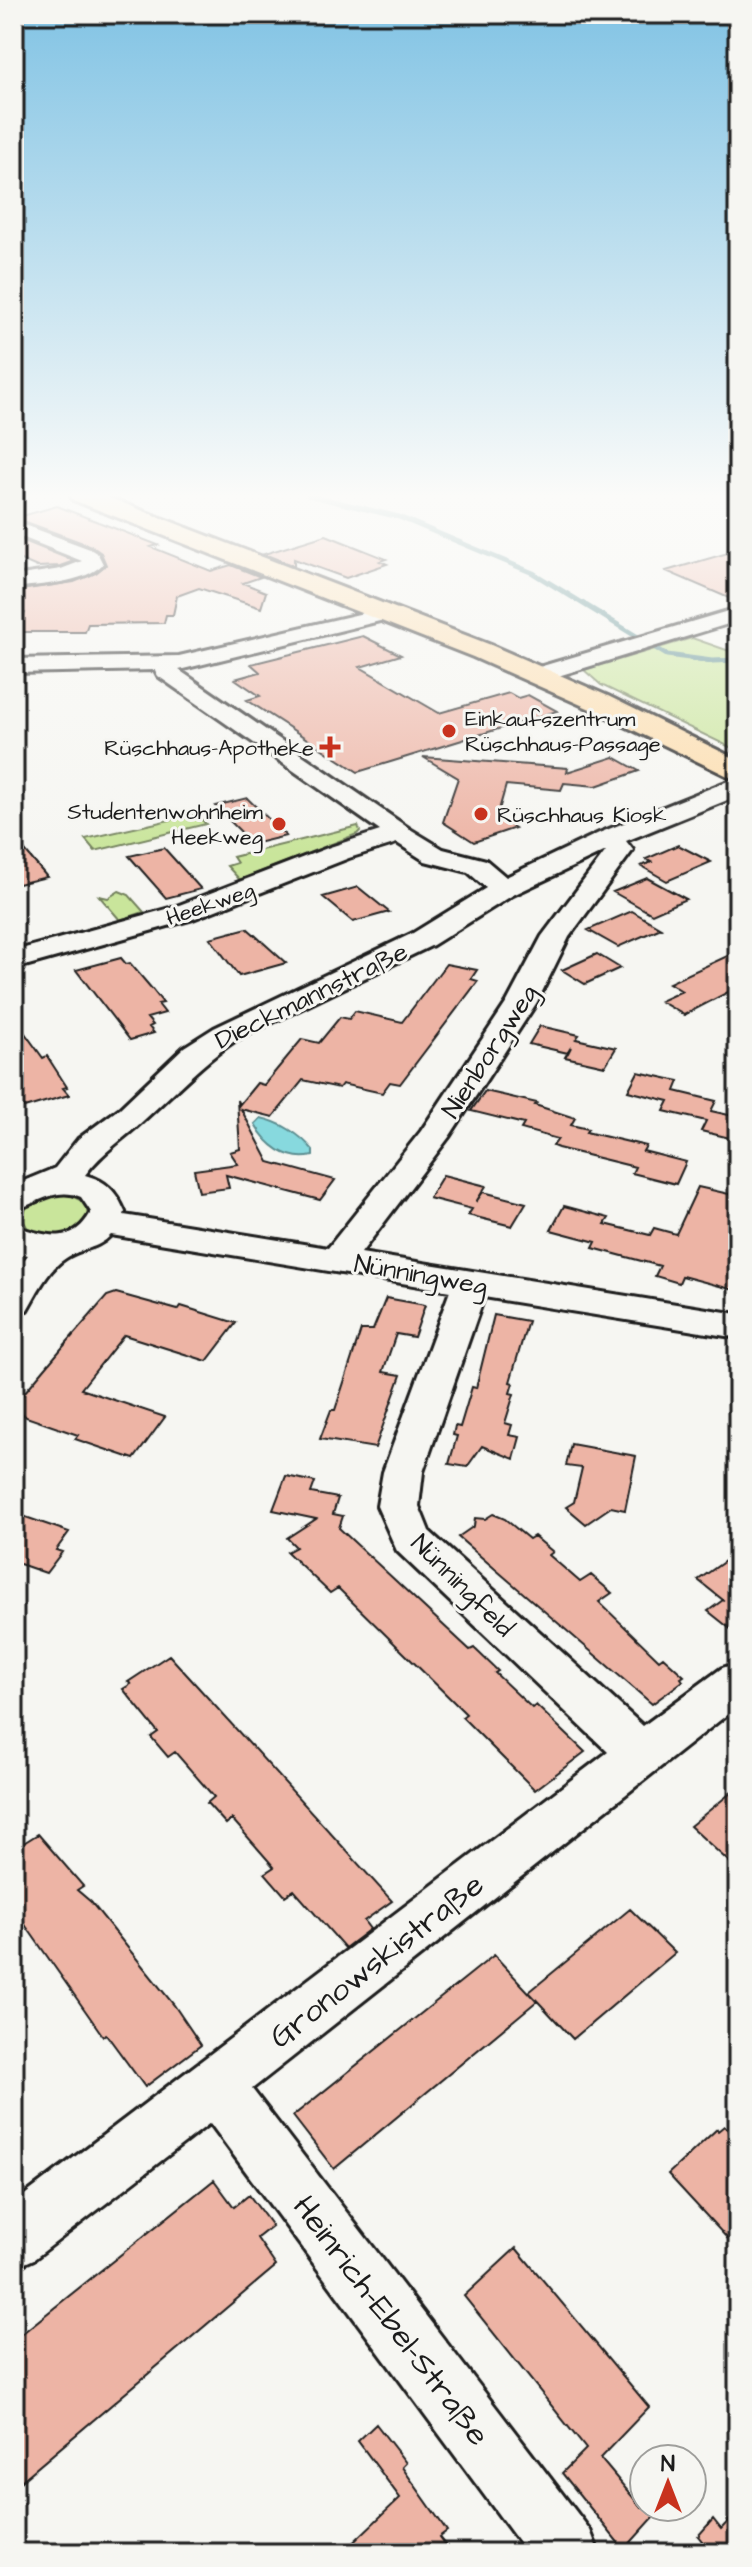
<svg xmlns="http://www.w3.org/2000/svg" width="752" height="2567" font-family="'Architects Daughter',sans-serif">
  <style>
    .green { fill: #c9e59b; stroke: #72805c; stroke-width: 2 }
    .water { fill: #87d9de; stroke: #5c8d90; stroke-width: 2 }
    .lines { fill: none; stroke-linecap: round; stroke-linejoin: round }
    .stream { stroke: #5c8d90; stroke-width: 5 }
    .building { fill: #edb4a5; stroke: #1c1c1c; stroke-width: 2 }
    .minor-casing { stroke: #1c1c1c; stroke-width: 6 }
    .major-casing { stroke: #1c1c1c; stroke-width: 6 }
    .minor { fill: #f6f6f2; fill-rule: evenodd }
    .major { fill: #fcdcac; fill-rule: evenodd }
    .poi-dot { fill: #c8321e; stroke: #f6f6f2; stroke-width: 3 }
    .labels { text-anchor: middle; stroke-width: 6; stroke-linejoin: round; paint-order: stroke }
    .far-poi-label { font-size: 22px; fill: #1c1c1c; stroke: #f6f6f2; text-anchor: start }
    .far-street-label { font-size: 22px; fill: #1c1c1c; stroke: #f6f6f2 }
    .street-label { font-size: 26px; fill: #1c1c1c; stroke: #f6f6f2 }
    .near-street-label { font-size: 32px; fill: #1c1c1c; stroke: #f6f6f2 }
  </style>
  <rect width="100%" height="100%" fill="#f6f6f2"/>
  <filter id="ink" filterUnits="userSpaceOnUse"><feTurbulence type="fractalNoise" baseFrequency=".0125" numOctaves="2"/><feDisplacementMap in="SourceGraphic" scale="16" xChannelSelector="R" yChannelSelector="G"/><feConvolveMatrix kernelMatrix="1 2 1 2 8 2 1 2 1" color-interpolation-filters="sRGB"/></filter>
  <g filter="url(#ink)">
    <path class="green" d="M692,638l46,16v97l-137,-66 -17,-15z
      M196,814l10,10 -111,27 -10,-12z
      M358,826l2,5 -3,3 -117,46 -13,-14 10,-3 -4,-6z
      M119,891l10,4 15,17 -24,8 -21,-24 9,2z
      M58,1194l12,1 16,8 2,14c-13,19 -39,23 -60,12l-6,-11c4,-18 21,-20 36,-24z"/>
    <path class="water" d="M261,1118c19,4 39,16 52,32v6c-26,6 -46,-11 -58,-32z"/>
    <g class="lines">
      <path class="stream" d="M308,495l91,22 134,56 134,82 45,6 26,-1"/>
    </g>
    <path class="building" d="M57,506l101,39 -7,2 60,24 20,-6 30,12 -18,6 23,9 -5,16 -62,-20 -22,8 -4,19h-7l-2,8 -76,1 -3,8h-68l8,-19 -11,-5v-17l60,-9 22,-9 10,-8 -5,-12 -10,-7 -76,-28z
      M326,535l60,24 -6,2 7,3 -41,14 -52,-19v7l-30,-12z
      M14,537l60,24 -14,5 -23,1 -23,-10z
      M738,550v52l-72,-31z
      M363,636l38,19 -41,12 79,46 70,-20 9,5 10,-3 29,16 -199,61 -111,-72 13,-4 -25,-17 25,-7 -9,-8z
      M423,757l145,11 -1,4 47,-15 25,14 -43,15 -32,-3 -3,7 -55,-5 -9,32 18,11 -41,14 -31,-20 15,-44z
      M247,798l39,38 -33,8 -38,-38z
      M14,838l33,39 -33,8z
      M678,845l33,17 -44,19 -26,-15 11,-4 -6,-3z
      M164,848l37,41 -35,9 -37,-42z
      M647,878l39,21 -34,15 -39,-22z
      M358,887l31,25 -36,10 -30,-25z
      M632,911l29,17 -43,19 -30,-17z
      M247,928l39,35 -47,13 -29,-38z
      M738,951v36l-54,28 -24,-14 22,-10 -13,-8z
      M597,954l23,14 -35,16 -23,-14z
      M121,958l5,6 4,-1 22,26 11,14 -5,1 7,9 -18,5 6,7 -4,2 5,6 -24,7 -54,-70z
      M446,964l31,6 -6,9 7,2 -78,103 -10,-2 -8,11 -40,-9 -3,4 -36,-8 -30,37 -32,-8 28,53 66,18 -15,20 -94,-25 3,13 -30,4 -5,-22 44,-6 -8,-12 10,-3 -3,-49 2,5 18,-22 7,2 38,-46 17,4 21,-26 9,2 6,-8 47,11z
      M14,1018l29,40 4,-2 20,31 -4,1 6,7 -45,13 -10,-14z
      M540,1026l39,9 -3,4 40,9 -11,18 -40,-9 6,-10 -3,6 -39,-9z
      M638,1072l41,9 -4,10 41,10 -5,10 27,6v23l-37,-9 5,-10 -42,-10 5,-10 -41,-10z
      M485,1091l52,12 -2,2 40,13 -4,7 17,4 -2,3 60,14 -3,5 43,11 -10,22 -44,-11 3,-6 -77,-19 -5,-2 5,-7 -37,-10 3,-5 -53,-13z
      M443,1175l43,11 -10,16 7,-10 43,11 -14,23 -44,-11 4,-6 -43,-11z
      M698,1187l40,9v95l-56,-15 -3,7 -24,-7 5,-10 -67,-18 3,-6 -45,-12 13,-24 45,12 -4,6 45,11 4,-7 22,6z
      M116,1293l62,17 3,-4 55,17 -29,38 -83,-26 -43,54 84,28 -31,42 -59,-20 3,-4 -52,-18 -8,-8 1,-10 43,-51 45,-52z
      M386,1298l39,7 -11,32 -18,-3 -13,38 18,3 -26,73 -55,-9 11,-29h4l26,-80h12z
      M494,1315l34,6 -18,61 3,1 -3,10 4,1 -9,29 7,2 -3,10 11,2 -6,22 -32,-13 -15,21 -18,-3 8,-28 -4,-1 2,-9 5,1 12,-40 4,1z
      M571,1444l65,12 -11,54 -14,-3 -25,17 -20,-17 8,-5 8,-34 -16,-2z
      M286,1476l29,6 -4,11 27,5 -5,16 10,2 -4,12 131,122 4,-2 24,23 -3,2 37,35 4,-3 49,47 -50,38 -73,-73 4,-3 -128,-126 -8,5 -43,-41 9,-5 -9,-9 29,-19 -43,-9z
      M14,1513l55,19 -13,18 6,2 -16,21 -32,-11z
      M493,1514l12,5 24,20 5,-3 19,16 -4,3 31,27 11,-7 21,18 -13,9 60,58 4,-3 21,19 -3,2 2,3 -31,23 -194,-167 16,-11 1,-8 10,1z
      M738,1552v83l-30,-24 15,-11 -25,-20z
      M169,1655l223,246 -28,20 6,8 -25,19 -51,-58 -9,6 -20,-23 9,-6 -42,-48 -6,5 -19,-21 7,-6 -39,-45 -7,5 -17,-20 7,-5 -35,-43 8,-5 -3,-2z
      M738,1787v83l-48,-44z
      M38,1834l45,52 -6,4 14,12 83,103 27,40 -56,42 -39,-53 -3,2 -89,-127v-60z
      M630,1909l45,44 -102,86 -44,-47z
      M494,1955l43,46 -203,168 -41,-53z
      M724,2126l14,14v110l-70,-76 49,-45 1,2z
      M214,2180l20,27 15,-12 23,31 -15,12 19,28 -262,221v-147z
      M516,2248l133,159 -49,51 41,49h22l-39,43 -62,-77 24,-24 -122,-153z
      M376,2424l30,39 -4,4 45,64 -8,6 12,16h-109l58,-55 -42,-57z
      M738,2511v42h-38l6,-7 -8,-10 15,-17 8,10z"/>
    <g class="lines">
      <defs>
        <path id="minor" d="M14,521l76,28 8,5 5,10c-19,20 -63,20 -89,24v-12l47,-7 21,-8 -68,-27z
          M385,608l10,6 -3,4 -213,52 231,159 33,20 43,11 20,17 93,-44 139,-56v17l-8,5 -104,42 7,9 -64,87 -32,65 -88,135 -88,116 377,61v24l-254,-41 -61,175 -4,34 10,25 214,195 79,-58 16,-5v43l-486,383 338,441 9,23h-72l-317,-430 -176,136 -20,9v-65l594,-451 -211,-201 -20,-45 6,-34 67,-181 -339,-56c-14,15 -30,13 -45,23 -18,11 -29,35 -39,52l-13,3v-40l14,-18 -14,-4v-25c29,8 58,22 77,-14l-10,-15c-25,-11 -44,7 -67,13v-25l41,-17 23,-29 42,-31 64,-61 30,-19 199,-95 73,-45 -18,-16 -43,-11 -28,-18 -48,15 -156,61 -179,50v-18l160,-44 156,-60 50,-16 -222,-155 -3,-6 -141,3v-14l165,-3zM606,851l-64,85 -35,66 -86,129 -93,117 -204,-33 1,-3c-9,-21 -18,-31 -40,-37 17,-23 39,-36 60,-56 30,-27 57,-56 91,-79l197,-95 80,-50z
          M738,608v13l-193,59 -8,2 -11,-7 3,-5z"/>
        <path id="major" d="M70,495h32l389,150 117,51 130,64v21l-150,-73 -115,-51 -400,-157z"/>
      </defs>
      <use href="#minor" class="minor-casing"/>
      <use href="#major" class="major-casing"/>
      <use href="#minor" class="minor"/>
      <use href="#major" class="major"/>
    </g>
  </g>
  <linearGradient id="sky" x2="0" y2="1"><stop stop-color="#81c3e4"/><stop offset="0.58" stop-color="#fbfbf9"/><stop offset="1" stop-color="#fbfbf9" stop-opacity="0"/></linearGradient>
  <rect width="752" height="855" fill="url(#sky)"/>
  <g class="poi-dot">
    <circle cx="449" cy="731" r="8"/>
    <path d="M326 735h8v8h8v8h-8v8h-8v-8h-8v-8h8z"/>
    <circle cx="481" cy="814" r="8"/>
    <circle cx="279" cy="824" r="8"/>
  </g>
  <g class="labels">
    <g class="far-poi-label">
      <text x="465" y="726">Einkaufszentrum<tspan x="465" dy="25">Rüschhaus-Passage</tspan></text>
      <text x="314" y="755" text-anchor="end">Rüschhaus-Apotheke</text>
      <text x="263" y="819" text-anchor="end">Studentenwohnheim<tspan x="263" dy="25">Heekweg</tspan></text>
      <text x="497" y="822">Rüschhaus Kiosk</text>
    </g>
    <g class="far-street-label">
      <text transform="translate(210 903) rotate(-19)" y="8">Heekweg</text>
    </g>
    <g class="street-label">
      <text transform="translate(311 995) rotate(-26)" y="9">Dieckmannstraße</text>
      <text transform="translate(489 1051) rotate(-57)" y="9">Nienborgweg</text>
      <text transform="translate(421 1274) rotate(10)" y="9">Nünningweg</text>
      <text transform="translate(463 1585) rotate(45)" y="9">Nünningfeld</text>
    </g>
    <g class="near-street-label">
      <text transform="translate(376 1960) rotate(-38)" y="11">Gronowskistraße</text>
      <text transform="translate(392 2320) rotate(53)" y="11">Heinrich-Ebel-Straße</text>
    </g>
  </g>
  <rect width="752" height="2567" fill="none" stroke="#f6f6f2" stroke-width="48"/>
  <rect x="24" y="24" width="704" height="2519" fill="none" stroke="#1c1c1c" stroke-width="3" filter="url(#ink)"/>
  <g transform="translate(668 2483)"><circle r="38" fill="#f6f6f2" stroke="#9f9f9c" stroke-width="2"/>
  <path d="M0-6L14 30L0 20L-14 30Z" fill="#c8321e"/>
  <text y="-12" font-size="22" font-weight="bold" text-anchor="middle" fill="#1c1c1c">N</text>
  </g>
</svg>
